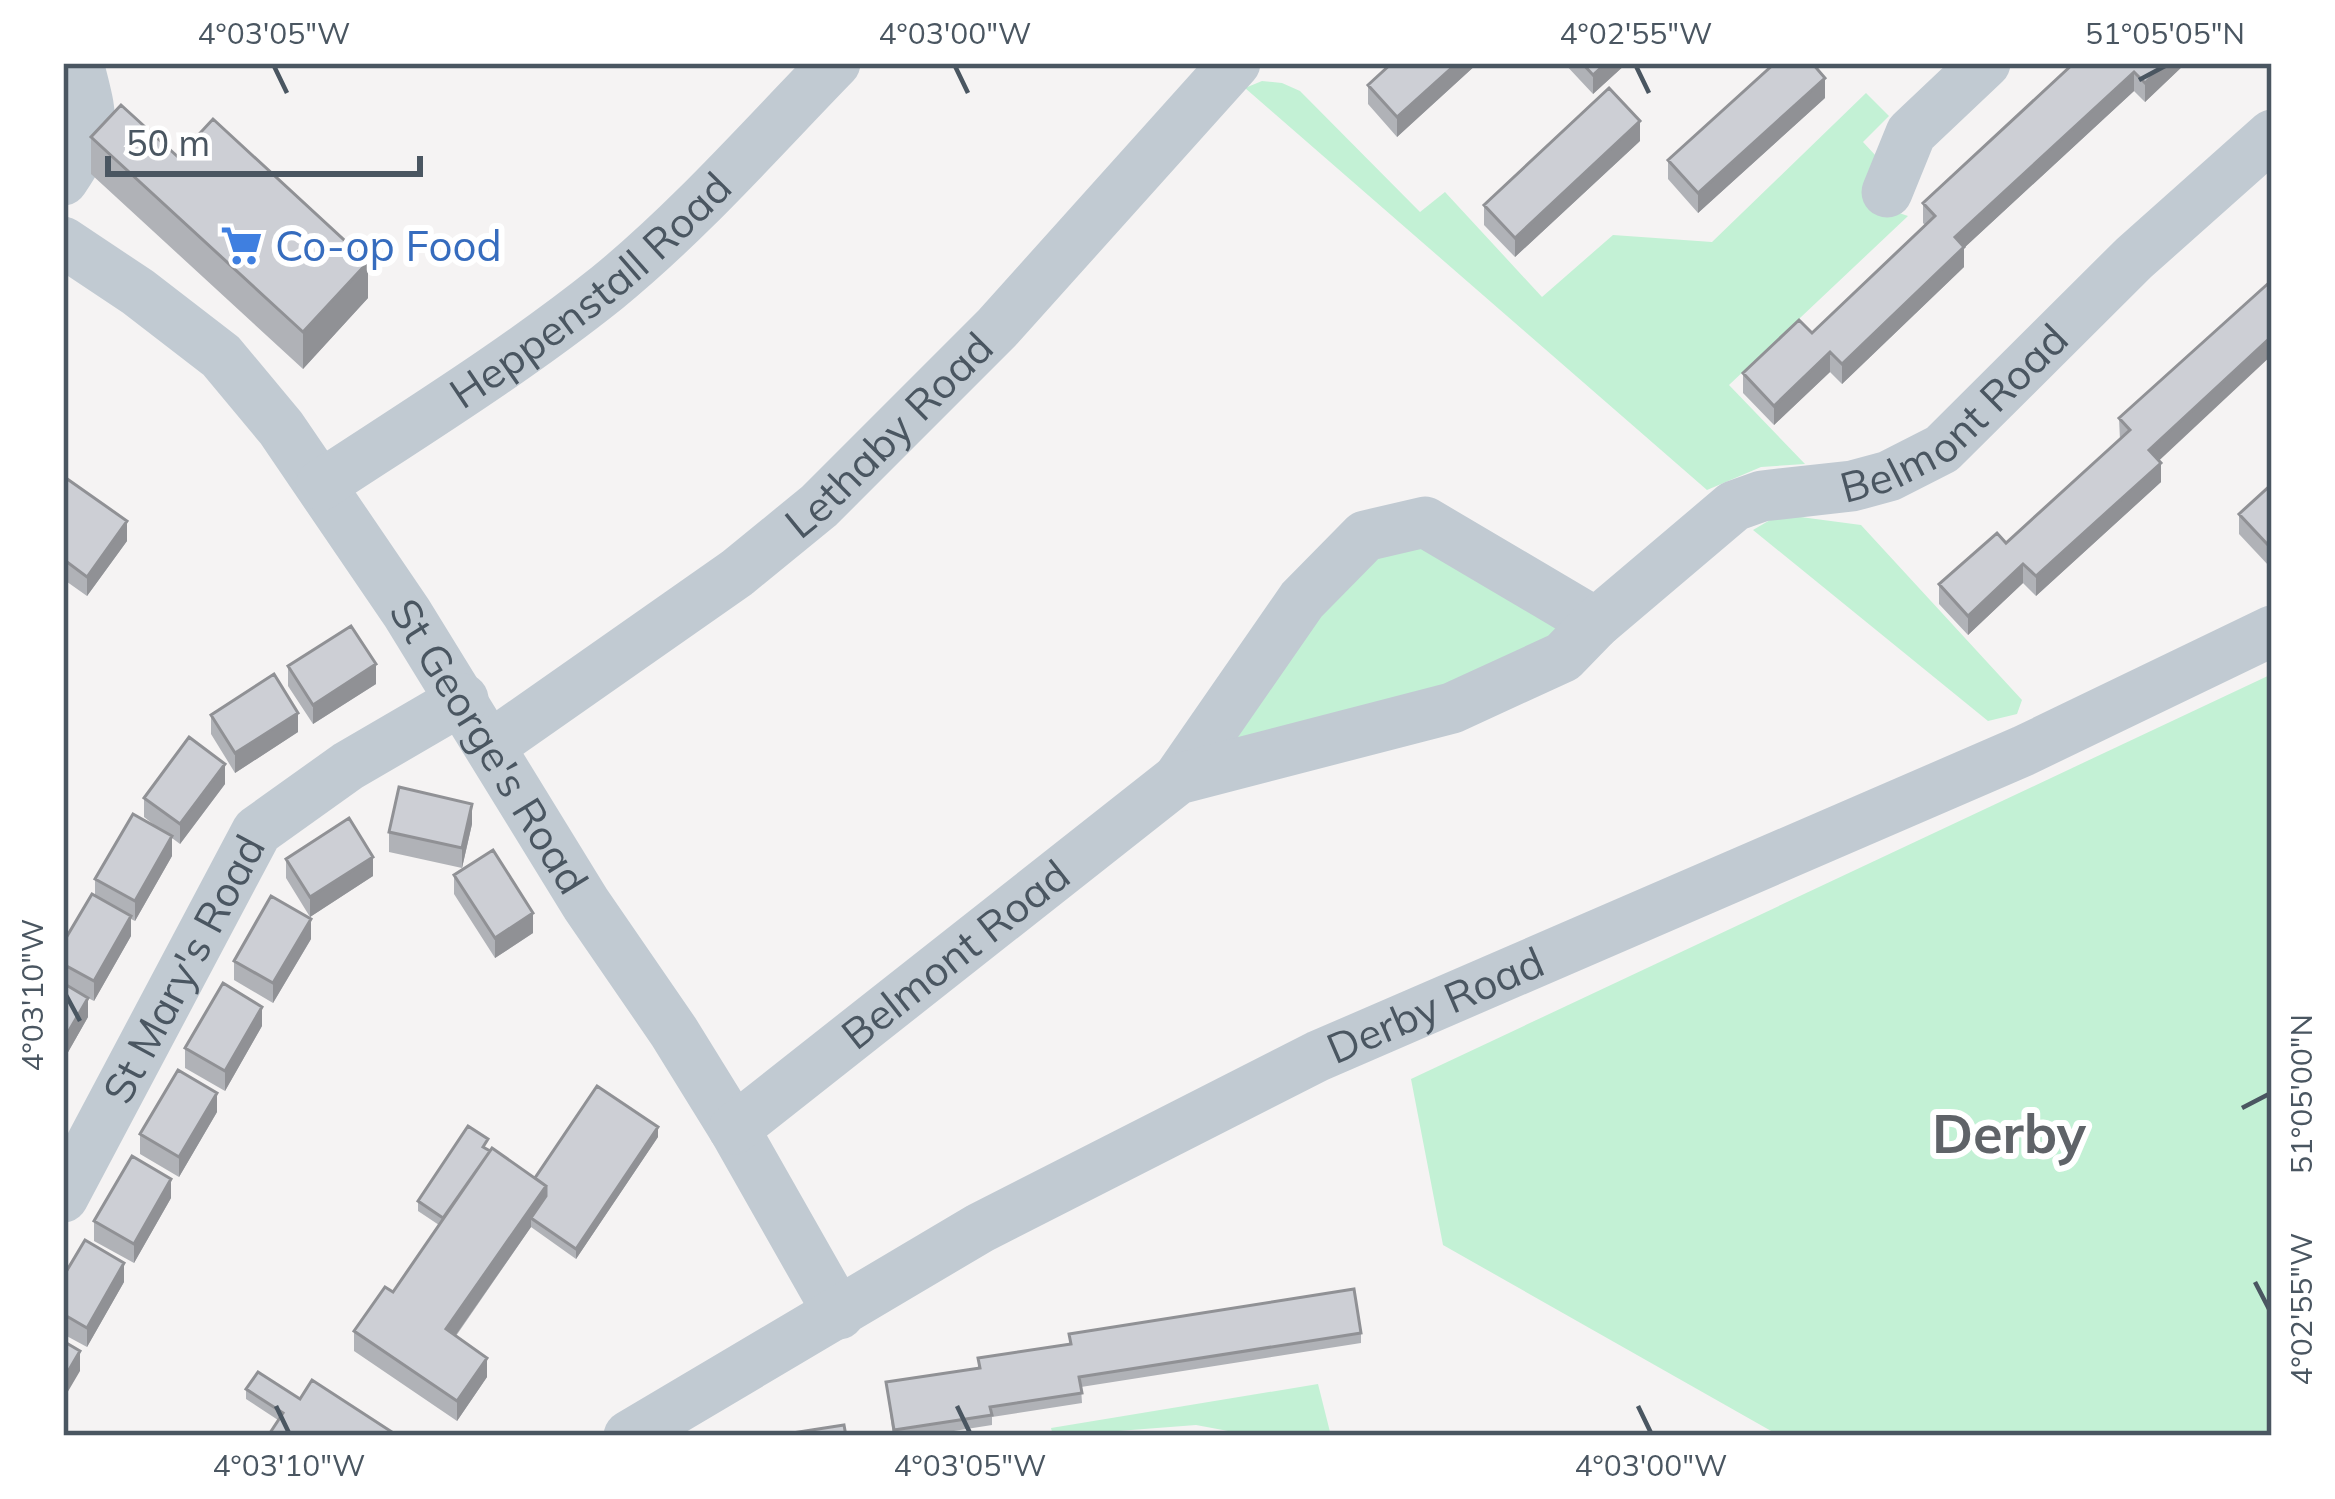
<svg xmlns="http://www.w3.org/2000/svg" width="2335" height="1499" font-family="Mulish,sans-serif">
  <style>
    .green { fill: #c3f1d5 }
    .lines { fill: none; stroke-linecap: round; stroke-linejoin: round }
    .minor { stroke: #c1cad2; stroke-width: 51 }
    .wall { fill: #b0b2b7 }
    .shaded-wall { fill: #909195 }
    .building { fill: #cdcfd5; stroke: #909195; stroke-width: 3 }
    .ticks { fill: none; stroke: #4a5661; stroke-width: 4.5 }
    .labels { text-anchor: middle; stroke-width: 12; stroke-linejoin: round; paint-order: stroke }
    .shop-label { font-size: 42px; fill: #366cbe; stroke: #fff; text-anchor: start }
    .street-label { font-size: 42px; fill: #4a5661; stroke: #fff }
    .district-label { font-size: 54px; font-weight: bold; fill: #5f6368; stroke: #fff }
    .neatline { fill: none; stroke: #4a5661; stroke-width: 4.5 }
    .ticks-label { font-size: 30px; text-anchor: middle; fill: #4a5661 }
  </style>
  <rect width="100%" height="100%" fill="#f5f3f3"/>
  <path class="green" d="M1262,81l20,2 18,8 120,121 25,-20 97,105 71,-62 99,7 154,-149 23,23 -26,26 13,14 -12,45 44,15 -179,169 76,79 -44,3 -54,23 -462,-402z
    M1793,516l68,9 161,175 -5,14 -29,7 -235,-191 17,-10z
    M1425,523l169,100 -32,32 -382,122 123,-177z
    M2272,674v762h-492l-337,-191 -32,-166z
    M1318,1384l13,52h-76l-59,-11 -143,11 -2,-8z"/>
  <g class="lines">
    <g class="minor">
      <path d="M63,180c35,-53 30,-58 15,-117"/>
      <path d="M1887,192l24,-59 74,-70"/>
      <path id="s1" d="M63,242l75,50 83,64 60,72 126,185 179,291 88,128 60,97 105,185"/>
      <path id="s2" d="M321,485c96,-63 196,-125 286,-197 82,-67 154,-149 228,-225"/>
      <path id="s3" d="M490,746l247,-173 82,-67 178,-178 238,-265"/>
      <path d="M1178,779l124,-179 63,-64 60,-14 171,101"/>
      <path id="s4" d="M734,1129l444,-350 274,-71 111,-51 33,-34 138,-117 28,-10 90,-10 37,-10 53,-27 192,-191 138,-123"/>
      <path id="s5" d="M63,1197l194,-366 91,-65 115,-67"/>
      <path id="s6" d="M629,1436l351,-208 338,-172 705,-305 249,-120"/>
    </g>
  </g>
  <path class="wall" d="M1392,63h86l-81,74 -29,-33v-19z
    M1564,63h63l-34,31z
    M2074,63h112l-41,39 -11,-11 -170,157v19l-122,117 -12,-12 -56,53 -31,-32v-20l69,-40 113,-108 -2,-2v-20z
    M1825,98l-127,115 -30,-34v-19z
    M91,137l87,20 190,141 -65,71 -212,-195z
    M1640,141l-125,116 -31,-32v-20z
    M2119,418l40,43 2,21 -125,114 -13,-13 -55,52 -29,-31v-20l67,-41 114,-103z
    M63,476l64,65 -40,55 -24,-17z
    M2272,484l-3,82 -30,-32v-20z
    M288,666l88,18 -63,40 -25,-38z
    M211,715l87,17 -63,41 -24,-39z
    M225,784l-45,60 -8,-6v18l-37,65 -4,-2v17l-37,65 -6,-3v19l-25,44v-118l32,-47v-17l67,-48 -18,-14v-19z
    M472,824l-10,44 -73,-16v-20z
    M286,859l87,17 -63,41 -24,-39z
    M454,875l79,58 -38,25 -41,-64z
    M311,939l-38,64 -39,-23v-19z
    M262,1026l-37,65 -40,-23v-20z
    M217,1112l-38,65 -39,-23v-20z
    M658,1137l-82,122 -45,-32 -75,109 31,41 -30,44 -103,-70v-20l39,-39 46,-67 -21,-14v-10l70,-51 47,28z
    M171,1198l-37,65 -40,-22v-20z
    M63,1277l61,5 -37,65 -24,-13z
    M1361,1333v10l-280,44 1,16 -90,14v8l-70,11h-29l-7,-54 92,-14v-10l92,-14 -1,-10z
    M246,1389l54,10 -22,21 -32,-21z"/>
  <path class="shaded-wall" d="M1457,63h21l-81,74v-20z
    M1606,63h21l-34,31v-19z
    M2165,63h21l-41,39v-19z
    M2134,72v19l-170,157v19l-122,117v-20l113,-127z
    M1825,78v20l-127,115v-20z
    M1640,121v20l-125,116v-19z
    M368,262v36l-65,71v-37z
    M2272,336v19l-123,115v-20z
    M1830,352v20l-56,53v-19z
    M2161,463v19l-125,114v-20z
    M127,521v20l-40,55v-19z
    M2272,544v19l-3,3v-20z
    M2023,564v19l-55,52v-19z
    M376,664v20l-63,40v-19z
    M298,713v19l-63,41v-20z
    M225,764v20l-45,60v-20z
    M472,804v20l-10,44v-20z
    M172,836v20l-37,65v-20z
    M373,857v19l-63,41v-20z
    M533,913v20l-38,25v-20z
    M131,916v20l-37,65v-20z
    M311,919v20l-38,64v-20z
    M88,998v19l-25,44v-20z
    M262,1007v19l-37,65v-20z
    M217,1093v19l-38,65v-20z
    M658,1127v10l-82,122v-10z
    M171,1179v19l-37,65v-19z
    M546,1186v20l-15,12v9l-85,122v-20z
    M124,1263v19l-37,65v-19z
    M80,1351v20l-17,29v-20z
    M487,1358v19l-30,44v-20z"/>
  <path class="building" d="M1392,63h65l-60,54 -29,-32z
    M1582,63h24l-13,12z
    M1775,63h37l13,15 -127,115 -30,-33z
    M2074,63h91l-20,20 -11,-11 -179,165 9,10 -122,117 -12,-12 -56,54 -31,-33 56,-53 13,13 123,-117 -12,-13z
    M1609,88l31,33 -125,117 -31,-33z
    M121,105l57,52 35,-38 155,143 -65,70 -212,-195z
    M2272,280v56l-123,114 12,13 -125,113 -13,-12 -55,52 -29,-32 58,-51 9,10 124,-113 -11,-12z
    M63,476l64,45 -40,56 -24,-18z
    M2272,484v60l-3,2 -30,-32z
    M351,626l25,38 -63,41 -25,-39z
    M274,674l24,39 -63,40 -24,-38z
    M189,737l36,27 -45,60 -36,-26z
    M399,787l73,17 -10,44 -73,-16z
    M133,814l39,22 -37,65 -40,-22z
    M349,818l24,39 -63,40 -24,-38z
    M493,850l40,63 -38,25 -41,-63z
    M92,894l39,22 -37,65 -31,-17v-21z
    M271,896l40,23 -38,64 -39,-22z
    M63,983l25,15 -25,43z
    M223,983l39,24 -37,64 -40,-23z
    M178,1070l39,23 -38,64 -39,-23z
    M597,1086l61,41 -82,122 -45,-31 15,-22v-10l-11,-8z
    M468,1126l20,13 -5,8 7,4 -47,67 -25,-17z
    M492,1148l54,38 -100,143 41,29 -30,43 -103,-70 31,-44 8,5z
    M132,1156l39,23 -37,65 -40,-23z
    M85,1240l39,23 -37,65 -24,-14v-37z
    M1354,1289l7,44 -282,44 3,16 -92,14 2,8 -98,15 -8,-48 94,-14 -2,-10 93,-14 -2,-10z
    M63,1341l17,10 -17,29z
    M258,1372l42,27 12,-19 86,56h-130l15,-23 -37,-24z
    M844,1425l2,11h-73z"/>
  <path class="ticks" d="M274,66l13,27M955,66l13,27M1636,66l13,27M2139,80l26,-14M66,995l14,26M2242,1108l27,-14M2255,1282l14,27M276,1406l13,27M957,1406l13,27M1638,1406l13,27"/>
  <defs>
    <symbol id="supermarket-bare" viewBox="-9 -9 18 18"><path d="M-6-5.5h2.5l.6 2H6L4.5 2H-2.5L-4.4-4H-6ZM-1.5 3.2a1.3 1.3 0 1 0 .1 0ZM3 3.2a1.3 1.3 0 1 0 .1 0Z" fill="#3f7fe0" stroke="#fff" stroke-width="2.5" paint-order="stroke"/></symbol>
  </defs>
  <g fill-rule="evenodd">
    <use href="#supermarket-bare" x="212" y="216" width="59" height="59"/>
  </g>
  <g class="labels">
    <g class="shop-label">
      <text x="275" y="261">Co-op Food</text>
    </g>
    <g class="street-label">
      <text dy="15" stroke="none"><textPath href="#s2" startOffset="333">Heppenstall Road</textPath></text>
      <text dy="15" stroke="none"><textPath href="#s4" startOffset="1446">Belmont Road</textPath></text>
      <text dy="15" stroke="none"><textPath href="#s3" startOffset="507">Lethaby Road</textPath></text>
      <text dy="15" stroke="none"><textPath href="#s1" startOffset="669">St George's Road</textPath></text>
      <text dy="15" stroke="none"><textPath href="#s4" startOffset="282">Belmont Road</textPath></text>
      <text dy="15" stroke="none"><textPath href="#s5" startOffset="258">St Mary's Road</textPath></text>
      <text dy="15" stroke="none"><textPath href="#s6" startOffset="915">Derby Road</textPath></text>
    </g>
    <g class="district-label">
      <text x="2009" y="1153">Derby</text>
    </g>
  </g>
  <rect width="2335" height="1499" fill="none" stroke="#ffffff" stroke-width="132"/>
  <path d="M108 156v18h312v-18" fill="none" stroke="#4a5661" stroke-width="6"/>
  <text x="126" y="156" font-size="36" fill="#4a5661" stroke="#ffffff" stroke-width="9" paint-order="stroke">50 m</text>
  <rect x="66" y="66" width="2203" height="1367" class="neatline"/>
  <g class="ticks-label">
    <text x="274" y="44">4°03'05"W</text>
    <text x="955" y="44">4°03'00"W</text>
    <text x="1636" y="44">4°02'55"W</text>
    <text x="2165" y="44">51°05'05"N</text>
    <text transform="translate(33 995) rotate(-90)" y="10">4°03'10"W</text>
    <text transform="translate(2302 1094) rotate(-90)" y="10">51°05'00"N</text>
    <text transform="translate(2302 1309) rotate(-90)" y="10">4°02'55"W</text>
    <text x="289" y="1476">4°03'10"W</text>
    <text x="970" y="1476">4°03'05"W</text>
    <text x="1651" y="1476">4°03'00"W</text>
  </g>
</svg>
